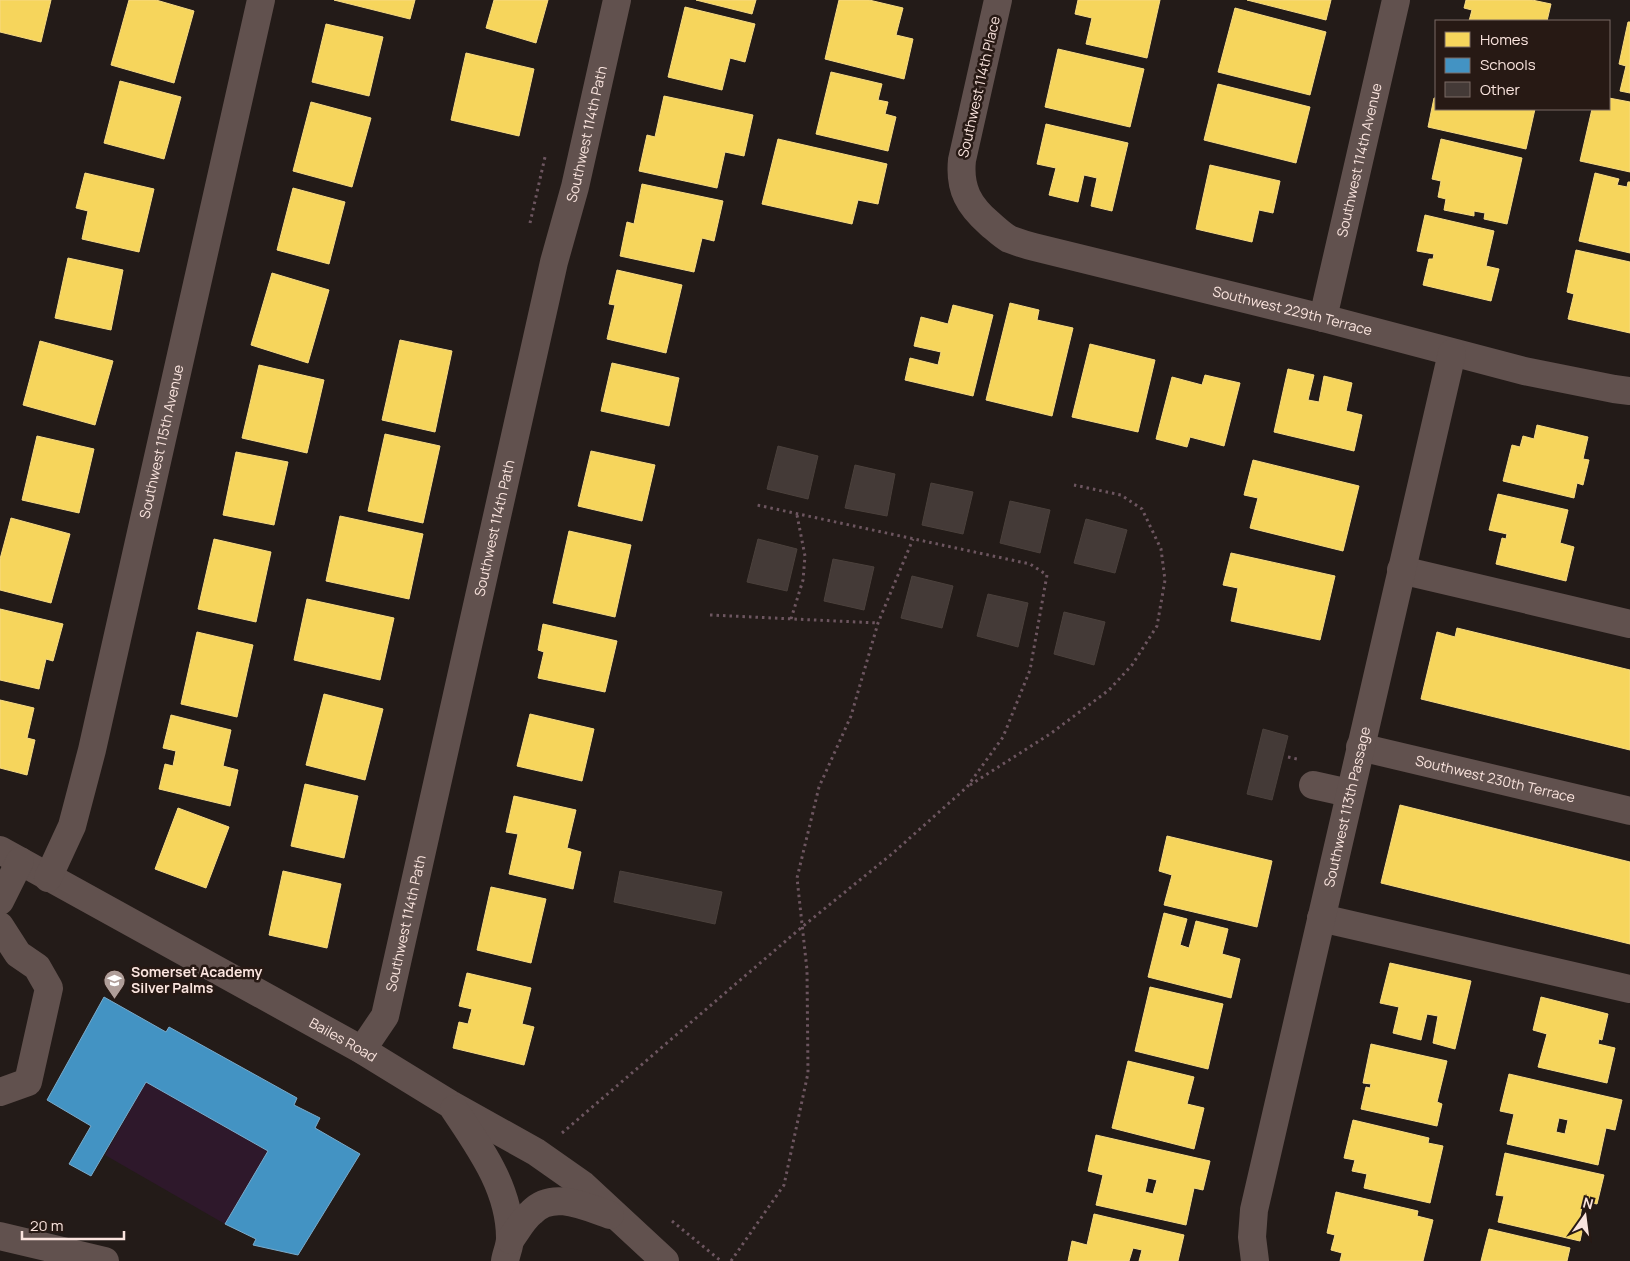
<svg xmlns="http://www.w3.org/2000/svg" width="1630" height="1261" font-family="Manrope,sans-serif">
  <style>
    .garden { fill: #2e182b }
    .homes { fill: #f6d55c; stroke: #f7da83; fill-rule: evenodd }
    .schools { fill: #4393c3; stroke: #7aabcb }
    .building { fill: #443a37; stroke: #4b413c }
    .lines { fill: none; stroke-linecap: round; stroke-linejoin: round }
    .path { stroke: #6d5660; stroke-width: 3; stroke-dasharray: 2.5 4; stroke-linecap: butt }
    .minor { stroke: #61514e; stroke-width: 28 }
    .labels { text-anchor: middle; stroke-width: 5; stroke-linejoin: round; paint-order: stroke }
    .street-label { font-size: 14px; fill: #fae4de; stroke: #271914 }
    .poi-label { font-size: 14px; font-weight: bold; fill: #fae4de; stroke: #271914; text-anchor: start }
  </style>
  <rect width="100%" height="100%" fill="#231b18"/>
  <path class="garden" d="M146,1082l122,69 -43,73 -120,-69z"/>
  <path class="homes" d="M0,0h51l-10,42 -41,-10z
    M129,0h27l38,11 -20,72 -63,-18z
    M334,0h81l-5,19z
    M494,0h54l-12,43 -50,-15z
    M696,0h60l-4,14z
    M839,0h30l34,8 -7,27 17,4 -9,40 -79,-20z
    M1078,0h82l-13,58 -61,-14 6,-26 -17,-4z
    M1247,0h84l-5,20z
    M1466,0h66l19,4 -4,17h-78l3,-11 -8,-2z
    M685,7l70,17 -10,38 -15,-4 -8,32 -54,-13z
    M1235,8l91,24 -16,63 -92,-23z
    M1628,22h2v71l-10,-2 6,-25 -7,-2z
    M326,24l57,13 -14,59 -57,-14z
    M1058,49l86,20 -14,58 -85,-20z
    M466,53l68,16 -15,67 -68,-16z
    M831,72l51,12 -4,16 10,2 -3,12 11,3 -8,34 -72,-17z
    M120,81l61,16 -17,62 -60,-16z
    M1218,84l92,23 -14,56 -92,-23z
    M664,96l89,19 -9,41 -19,-4 -8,36 -78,-17 8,-36 8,2z
    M1434,98h2v11h99l-9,40 -98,-22z
    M1609,98l21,4v70l-50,-11 12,-52h17z
    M311,102l60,16 -19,69 -59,-16z
    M1046,124l82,19 -16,68 -21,-5 6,-28 -13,-3 -6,27 -29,-7 7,-27 -19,-4z
    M778,139l109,25 -9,40 -20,-4 -6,24 -90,-20z
    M1441,139l81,19 -15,66 -23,-5 1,-6 -11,-2v5l-30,-6 2,-11 -8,-2 3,-16 -9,-2z
    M1210,165l70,16 -7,32 -14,-3 -7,32 -56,-13z
    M85,173l69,16 -15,63 -57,-13 6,-28 -12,-3z
    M1595,173l24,6 -2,6 10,2 1,-5h2v71l-51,-12z
    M642,184l81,17 -9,40 -12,-3 -8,34 -74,-16 7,-34 7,2z
    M293,188l52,14 -16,62 -52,-14z
    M1425,215l69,16 -8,35 13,3 -8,32 -68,-16 6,-26h4l1,-5 -17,-3z
    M1576,250l54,12v71l-62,-14 6,-25 -7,-2z
    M68,258l55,12 -12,60 -56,-12z
    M617,270l65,15 -16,68 -59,-14 8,-34 -6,-1z
    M272,273l57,17 -21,73 -57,-18z
    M1010,303l29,7 -2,10 36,8 -21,88 -66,-16z
    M953,305l40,10 -20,81 -68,-16 5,-22 28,7 3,-13 -27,-6 7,-29 27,7z
    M400,340l52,11 -17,81 -53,-12z
    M40,341l73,20 -18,64 -72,-20z
    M1090,344l65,16 -17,72 -66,-15z
    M612,363l67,15 -10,48 -68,-15z
    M259,365l65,15 -17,73 -65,-15z
    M1288,369l26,6 -6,25 11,2 5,-26 28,7 -6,28 16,4 -8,36 -80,-19z
    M1205,375l35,8 -16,63 -34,-9 -3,10 -31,-8 16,-62 30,8z
    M1537,425l51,12 -5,22 6,1 -6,25 -6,-2 -3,15 -71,-17 9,-36 8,2 3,-11 11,3z
    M385,434l55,12 -17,77 -55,-12z
    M37,436l57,13 -15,64 -57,-13z
    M591,451l64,14 -13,56 -64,-15z
    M236,452l52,10 -14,63 -51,-10z
    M1253,460l106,26 -16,65 -93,-23 8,-30 -14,-3z
    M1498,494l70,16 -8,33 14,4 -8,34 -70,-17 6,-26 4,1 1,-5 -18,-4z
    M340,516l83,18 -14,65 -83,-18z
    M11,518l59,16 -19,69 -51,-13v-31z
    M569,531l62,14 -16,72 -62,-14z
    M214,539l57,13 -15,70 -58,-13z
    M1231,553l104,23 -15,64 -89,-19 7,-33 -15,-3z
    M307,599l87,19 -14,62 -86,-20z
    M0,609l63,15 -10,37 -7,-2 -7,30 -39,-9z
    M543,624l74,17 -12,51 -67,-14 6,-26 -6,-2z
    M1457,628l173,42v80l-209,-51 16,-67 18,5z
    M197,632l56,13 -16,72 -56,-13z
    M324,694l59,15 -18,71 -59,-15z
    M0,700l34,8 -7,30 8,2 -8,35 -27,-7z
    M530,714l64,15 -12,52 -65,-15z
    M171,715l60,15 -8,36 15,4 -8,36 -71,-17 6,-25 8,2 3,-15 -13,-3z
    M305,784l53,12 -14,62 -53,-12z
    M514,796l62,14 -9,38 14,4 -8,37 -64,-15 9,-40 -12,-2z
    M1400,805l230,57v82l-249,-61z
    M178,808l51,19 -23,61 -51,-19z
    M1167,836l105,25 -15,66 -93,-22 8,-30 -13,-4z
    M283,871l58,13 -14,64 -58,-13z
    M491,887l55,12 -15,64 -54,-13z
    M1164,913l23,6 -7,26 9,3 7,-27 32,8 -6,25 18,5 -9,39 -83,-21z
    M1390,963l81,18 -16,68 -22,-6 5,-27 -11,-2 -6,26 -28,-7 6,-26 -19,-4z
    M467,973l64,15 -9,36 12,3 -10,38 -71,-17 6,-26 9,2 4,-15 -13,-3z
    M1150,987l73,17 -15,65 -73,-18z
    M1541,997l67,17 -6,26 -3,-1 -1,5 17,4 -8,35 -69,-16 9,-33 -14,-4z
    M1371,1044l76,17 -10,41 5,2 -5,22 -76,-17 5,-22 4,1 1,-4 -8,-1z
    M1128,1061l66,16 -7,27 17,4 -10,41 -82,-21z
    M1509,1074l113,26 -7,30 -9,-2 -8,37 -91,-21 7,-30 -14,-3zM1559,1118l9,2 -3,14 -9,-2z
    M1353,1120l76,18 -1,5 15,3 -13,57 -66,-15 3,-14 -15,-3 3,-11 -11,-2z
    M1096,1135l114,26 -7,29 -9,-2 -8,37 -90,-20 7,-30 -15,-4zM1148,1178l9,2 -4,14 -8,-2z
    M1505,1153l99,22 -7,29 -14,-3 -3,16h5l-5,24 -82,-19 6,-26 -8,-1z
    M1336,1192l82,19 -1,5 16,4 -10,41h-83l2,-8 -11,-3 4,-15 -8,-2z
    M1094,1214l90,21 -6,26h-39l3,-11 -9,-2 -4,13h-61l4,-20 15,4z
    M1489,1229l81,19 -3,13h-86z"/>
  <path class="schools" d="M104,997l62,35 3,-5 128,71 -3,7 26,13 -5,10 45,26 -62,101 -45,-10 3,-6 -31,-15 43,-73 -122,-69 -55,94 -22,-12 22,-38 -44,-26z"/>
  <path class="building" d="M778,446l40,10 -10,43 -41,-10z
    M855,465l40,9 -8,42 -42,-8z
    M931,483l42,9 -10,42 -41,-9z
    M1010,501l40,9 -10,43 -40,-10z
    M1086,519l41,11 -12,43 -41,-10z
    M758,539l39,10 -10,42 -40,-9z
    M833,559l41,8 -10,43 -40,-9z
    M912,576l41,10 -11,42 -41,-10z
    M988,594l40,9 -10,44 -41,-11z
    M1064,612l41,10 -11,43 -40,-11z
    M1263,729l25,7 -16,64 -25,-6z
    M620,871l102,21 -7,32 -101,-22z"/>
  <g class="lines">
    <path class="path" d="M530,223l15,-66
      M710,615l168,8
      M791,619l12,-39 2,-24 -8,-41
      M1288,757l9,2
      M970,785l80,-51 59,-44 23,-25 25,-39 8,-46 -4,-31 -19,-40 -21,-14 -47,-10
      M562,1133l240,-206 91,-74 74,-66 36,-50 27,-67 17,-95 -17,-11 -273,-59
      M672,1221l49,40
      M731,1261l53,-76 24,-112 -1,-103 -10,-92 22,-91 32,-71 27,-93 35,-84"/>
    <g class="minor">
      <path id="s1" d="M998,0l-36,160c-3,29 7,46 28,64 6,5 12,11 19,15 8,3 17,6 25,8l289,71 201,53 90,18 16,2"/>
      <path id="s2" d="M1323,318l73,-318"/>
      <path d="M1401,570l229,54"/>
      <path id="s3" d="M1360,747l270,64"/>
      <path d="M1313,785l36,8"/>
      <path id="s4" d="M0,850l362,200 88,54 86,48 47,33 82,76"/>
      <path id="s5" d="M48,878l24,-52 20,-76 169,-750"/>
      <path d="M0,901l20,-40"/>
      <path d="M1321,918l309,71"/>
      <path d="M0,926l18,28 19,13 12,21 -21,94 -28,10"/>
      <path id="s6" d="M362,1050l23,-34 169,-754 21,-75 42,-187"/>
      <path d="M454,1109c26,39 56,80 56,129 0,8 -4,16 -5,23"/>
      <path d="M0,1236l105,25"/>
      <path d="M510,1240c7,-9 13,-21 22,-28 21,-22 54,-5 78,3"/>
      <path id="s7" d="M1255,1261l-3,-24 2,-27 198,-857"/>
    </g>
  </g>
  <defs>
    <symbol id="school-pin" viewBox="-11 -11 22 30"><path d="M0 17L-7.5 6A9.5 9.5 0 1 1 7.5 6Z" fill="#af9e99" stroke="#271914"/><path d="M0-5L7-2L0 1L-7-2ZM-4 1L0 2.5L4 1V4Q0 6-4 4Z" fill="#fff"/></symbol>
  </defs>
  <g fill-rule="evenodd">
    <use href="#school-pin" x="102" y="968" width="25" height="34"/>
  </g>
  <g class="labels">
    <g class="street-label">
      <text transform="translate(979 87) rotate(-77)" y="5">Southwest 114th Place</text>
      <text dy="5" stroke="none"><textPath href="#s6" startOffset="946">Southwest 114th Path</textPath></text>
      <text dy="5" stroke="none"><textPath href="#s2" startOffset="162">Southwest 114th Avenue</textPath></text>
      <text dy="5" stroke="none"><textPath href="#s1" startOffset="554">Southwest 229th Terrace</textPath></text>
      <text dy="5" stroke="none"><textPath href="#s5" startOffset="452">Southwest 115th Avenue</textPath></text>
      <text dy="5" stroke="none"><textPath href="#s6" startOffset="541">Southwest 114th Path</textPath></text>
      <text dy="5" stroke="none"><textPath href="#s3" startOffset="139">Southwest 230th Terrace</textPath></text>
      <text dy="5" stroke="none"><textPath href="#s7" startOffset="465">Southwest 113th Passage</textPath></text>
      <text dy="5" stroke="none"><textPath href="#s6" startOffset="136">Southwest 114th Path</textPath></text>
      <text dy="5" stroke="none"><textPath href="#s4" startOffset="392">Bailes Road</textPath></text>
    </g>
    <g class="poi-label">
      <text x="131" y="977">Somerset Academy<tspan x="131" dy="16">Silver Palms</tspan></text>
    </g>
  </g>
  <rect x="1435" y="20" width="175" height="90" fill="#271914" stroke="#7b6a65"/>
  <rect x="1445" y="32" width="25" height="15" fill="#f6d55c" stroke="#7b6a65"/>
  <text x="1480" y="45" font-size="15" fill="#fae4de">Homes</text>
  <rect x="1445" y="58" width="25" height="15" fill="#4393c3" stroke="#7b6a65"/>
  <text x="1480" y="70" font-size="15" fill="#fae4de">Schools</text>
  <rect x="1445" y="82" width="25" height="15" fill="#443a37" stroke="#7b6a65"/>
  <text x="1480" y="95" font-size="15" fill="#fae4de">Other</text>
  <g transform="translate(1585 1216) rotate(14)" stroke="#271914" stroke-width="4" paint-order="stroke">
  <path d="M0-4L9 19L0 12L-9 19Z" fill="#fae4de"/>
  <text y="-8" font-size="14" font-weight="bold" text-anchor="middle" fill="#fae4de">N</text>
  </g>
  <path d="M22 1231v8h102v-8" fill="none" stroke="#fae4de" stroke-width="2.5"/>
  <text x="30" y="1231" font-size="15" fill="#fae4de" stroke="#271914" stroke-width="4" paint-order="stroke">20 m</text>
</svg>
